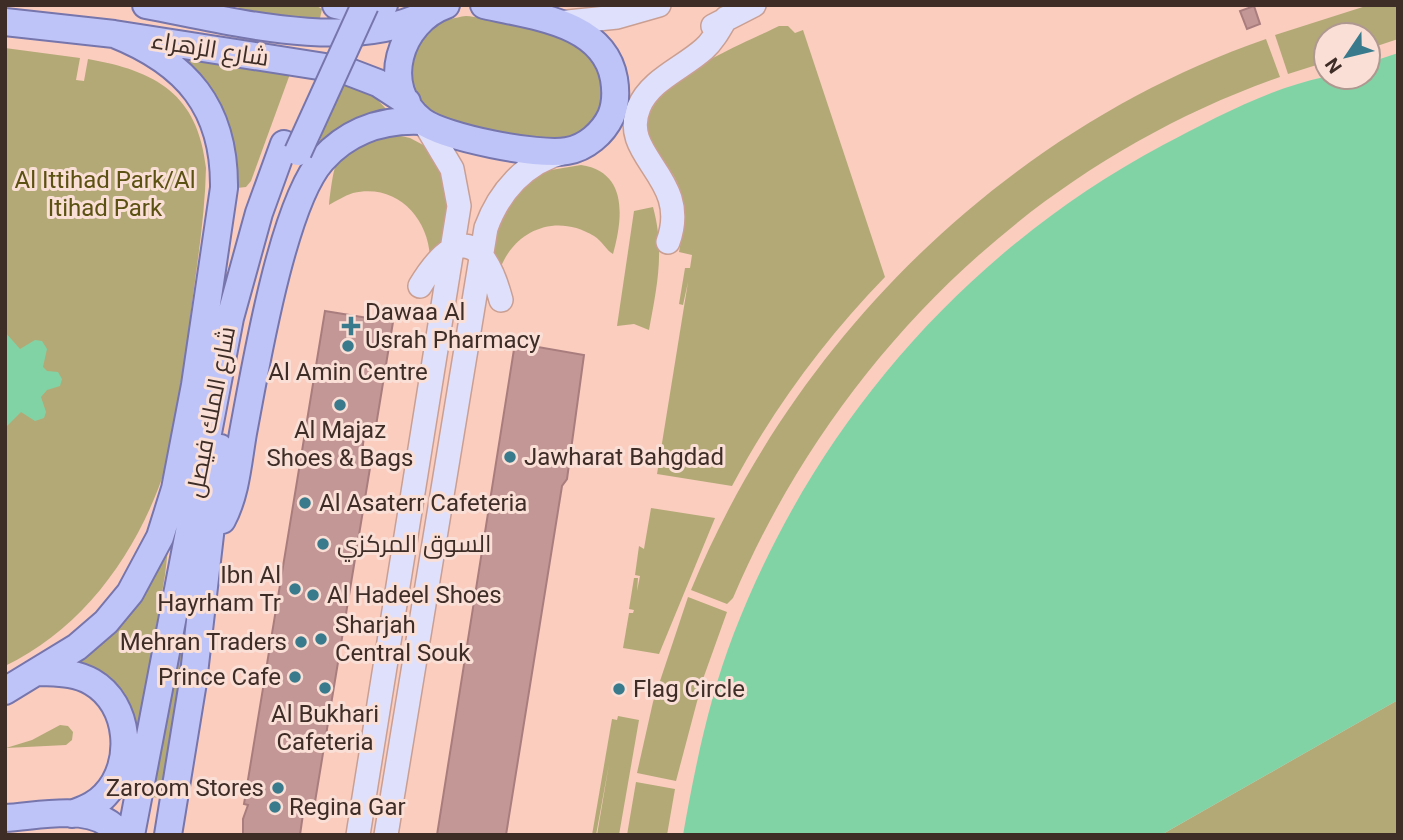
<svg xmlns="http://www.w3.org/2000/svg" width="1403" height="840" font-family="Roboto,Cairo,sans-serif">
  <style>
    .green { fill: #b3a976 }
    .water { fill: #81d3a6 }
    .building { fill: #c49797; stroke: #a97d7d; stroke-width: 2 }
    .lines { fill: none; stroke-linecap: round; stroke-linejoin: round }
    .secondary-casing { stroke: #ca9f92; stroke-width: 26 }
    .primary-casing { stroke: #7675ac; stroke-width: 30 }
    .secondary { stroke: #dfe1fc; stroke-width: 23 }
    .primary { stroke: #bfc4f8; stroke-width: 26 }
    .primary-bridge-casing { stroke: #7675ac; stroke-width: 30; stroke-linecap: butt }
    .primary-bridge { stroke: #bfc4f8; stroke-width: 26 }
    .poi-dot { fill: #397b8d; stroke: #fadfd6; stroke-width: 2.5 }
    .labels { text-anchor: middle; stroke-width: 6; stroke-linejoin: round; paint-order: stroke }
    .street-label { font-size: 24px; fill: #3e2d27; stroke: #fadfd6 }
    .park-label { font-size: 24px; fill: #5b5112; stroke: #fadfd6 }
    .poi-label { font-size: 24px; fill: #3e2d27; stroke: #fadfd6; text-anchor: start }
  </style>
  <rect width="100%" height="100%" fill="#facdbf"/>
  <path class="green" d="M246,5h69l7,4 -3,14 -85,-14z
    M1369,5h29v34l-30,10v-14h-42v27l-38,12 -13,-39z
    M466,16c22,2 92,13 109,24 25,16 37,55 18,79 -25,32 -65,19 -99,13 -49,-9 -99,-21 -77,-83 7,-22 27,-30 49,-33z
    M779,26h9l7,7 8,-3 82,247c-61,63 -112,132 -153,209l-75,-12 31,-192 -5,23 -4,-1 6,-36h5l2,-13 -13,-3c5,-30 10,-55 -9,-82 -5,-8 -15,-15 -19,-25 -26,-58 89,-99 128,-119z
    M1266,39l14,38c-248,87 -445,281 -547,521l-6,6 -36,-14c104,-253 316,-461 575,-551z
    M5,48l75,10 -4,22 8,1 4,-22c68,12 110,35 118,109 -1,48 -9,96 -15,143 -4,37 -6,75 -13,111 -21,100 -79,199 -173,244z
    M181,58l109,16 -39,107 -5,6 -9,1z
    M342,83l30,11 17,18 -71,33z
    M392,134l18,4 17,9 23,42 -5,50 -15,18c-2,-40 -34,-74 -77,-64 -9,3 -17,8 -24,12 7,-58 8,-56 63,-71z
    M581,165c47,7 42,53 32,89 -6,-3 -11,-13 -19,-18 -37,-23 -79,-7 -94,33l-8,-15 5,-30 26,-39 22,-14z
    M653,207c12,43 4,80 -4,123l-15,-6 -17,2 17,-115z
    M651,508l64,10 -56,136 -36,-6 6,-35h4l1,-3 -5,-1 5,-31h4l-1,13 3,-15 -5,-1 4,-29 5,3z
    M201,534l-37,265 -17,-3z
    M168,549l-3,26 -37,218 -8,-2 12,-45 -60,-81z
    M688,597l39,15 -24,67 -27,102 -39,-8 16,-71z
    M1398,700v135h-237z
    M618,716l21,4 -20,115h-22l12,-71 -13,71h-4l20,-116 5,1z
    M60,725l8,1 5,6 -1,8 -6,5 -60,3 26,-8z
    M636,782l39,7 -8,46h-40z"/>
  <path class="water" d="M1398,53v647l-237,135h-478c12,-68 26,-137 51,-202 81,-209 231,-382 429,-488 50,-26 105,-56 161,-68 14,-2 30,0 44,0v-14z
    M5,332l15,17 15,-9 7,1 5,8 -4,18 4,4 11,1 4,7 -2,7 -13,4 -6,7 5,15 -2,6 -9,3 -14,-9 -16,16z"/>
  <path class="building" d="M1254,6l6,18 -13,5 -7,-18z
    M325,311l68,11 -19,116 -10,-2 -3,25 10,1 -58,352h-10l-3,21h-57v-16l5,-14 -4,-1z
    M515,343l69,12 -17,124 -5,7 -56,349h-69z"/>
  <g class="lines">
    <defs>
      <path id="secondary" d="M558,23l59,-6 42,-12
        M713,26l41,-21
        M668,242c24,-65 -50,-85 -29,-135 11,-27 44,-39 65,-58 9,-8 15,-19 22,-31
        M420,286c36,-60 64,-50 81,14
        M358,835l101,-629 -7,-37 -28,-47
        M386,835l100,-607c13,-36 39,-66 78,-76"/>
      <path id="primary" d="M146,5c81,15 201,48 278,10
        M336,5l27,6 21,-6
        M446,5c-46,16 -68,82 -24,116 23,17 116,35 145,30 19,-3 36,-18 44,-35 5,-12 5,-25 3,-37 -10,-58 -84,-63 -130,-74
        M5,22l109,12 230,36 34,13 29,19
        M222,520c14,-26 16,-58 21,-87 12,-63 39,-228 79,-273 27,-30 61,-41 100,-39
        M39,672c18,1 36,0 53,10 38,22 43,82 13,113 -9,10 -21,14 -33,19
        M5,691l72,-44 29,-25 24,-29 30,-56 15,-48 20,-104 29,-197c1,-80 -37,-125 -110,-154
        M5,818c37,-2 91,-17 116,17
        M131,835l99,-517 29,-105 25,-69
        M168,835l25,-153 27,-234"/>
    </defs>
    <use href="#secondary" class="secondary-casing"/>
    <use href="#primary" class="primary-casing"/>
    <use href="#secondary" class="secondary"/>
    <use href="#primary" class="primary"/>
    <defs>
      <path id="primary-bridge" d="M298,152l67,-147"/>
    </defs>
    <use href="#primary-bridge" class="primary-bridge-casing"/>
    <use href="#primary-bridge" class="primary-bridge"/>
  </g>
  <g class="poi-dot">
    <path d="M347.5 315.5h7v7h7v7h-7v7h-7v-7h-7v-7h7z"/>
    <circle cx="348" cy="346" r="7"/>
    <circle cx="340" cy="405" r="7"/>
    <circle cx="510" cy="457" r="7"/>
    <circle cx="305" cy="503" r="7"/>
    <circle cx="323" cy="544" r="7"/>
    <circle cx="295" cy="589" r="7"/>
    <circle cx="313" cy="595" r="7"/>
    <circle cx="321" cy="639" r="7"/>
    <circle cx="301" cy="642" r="7"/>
    <circle cx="295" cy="677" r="7"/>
    <circle cx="325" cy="688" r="7"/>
    <circle cx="619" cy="689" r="7"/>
    <circle cx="278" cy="788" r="7"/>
    <circle cx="275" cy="807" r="7"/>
  </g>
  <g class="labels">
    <g class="street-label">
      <text transform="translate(210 49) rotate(9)" y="8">شارع الزهراء</text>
      <text transform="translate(211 412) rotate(-79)" y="8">شارع الملك فيصل</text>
    </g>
    <g class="park-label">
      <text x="105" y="188">Al Ittihad Park/Al<tspan x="105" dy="28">Itihad Park</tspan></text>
    </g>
    <g class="poi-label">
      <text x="365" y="320">Dawaa Al<tspan x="365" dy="28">Usrah Pharmacy</tspan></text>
      <text x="348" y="380" text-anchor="middle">Al Amin Centre</text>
      <text x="340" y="438" text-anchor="middle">Al Majaz<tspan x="340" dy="28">Shoes &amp; Bags</tspan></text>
      <text x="524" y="465">Jawharat Bahgdad</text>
      <text x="319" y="511">Al Asaterr Cafeteria</text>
      <text x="337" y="552">السوق المركزي</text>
      <text x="281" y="583" text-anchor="end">Ibn Al<tspan x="281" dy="28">Hayrham Tr</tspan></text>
      <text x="327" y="603">Al Hadeel Shoes</text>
      <text x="335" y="633">Sharjah<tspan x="335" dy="28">Central Souk</tspan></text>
      <text x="287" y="650" text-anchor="end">Mehran Traders</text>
      <text x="281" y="685" text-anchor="end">Prince Cafe</text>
      <text x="633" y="697">Flag Circle</text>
      <text x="325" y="722" text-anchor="middle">Al Bukhari<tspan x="325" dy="28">Cafeteria</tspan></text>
      <text x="264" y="796" text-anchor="end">Zaroom Stores</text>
      <text x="289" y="815">Regina Gar</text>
    </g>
  </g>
  <rect width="1403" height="840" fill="none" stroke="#3e2d27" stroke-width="14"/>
  <g transform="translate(1347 56) rotate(235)"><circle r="33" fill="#fadfd6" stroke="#af9890" stroke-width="2"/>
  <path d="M0-5L12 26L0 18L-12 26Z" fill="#397b8d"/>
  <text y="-10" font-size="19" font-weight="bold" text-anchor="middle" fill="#3e2d27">N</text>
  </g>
</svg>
